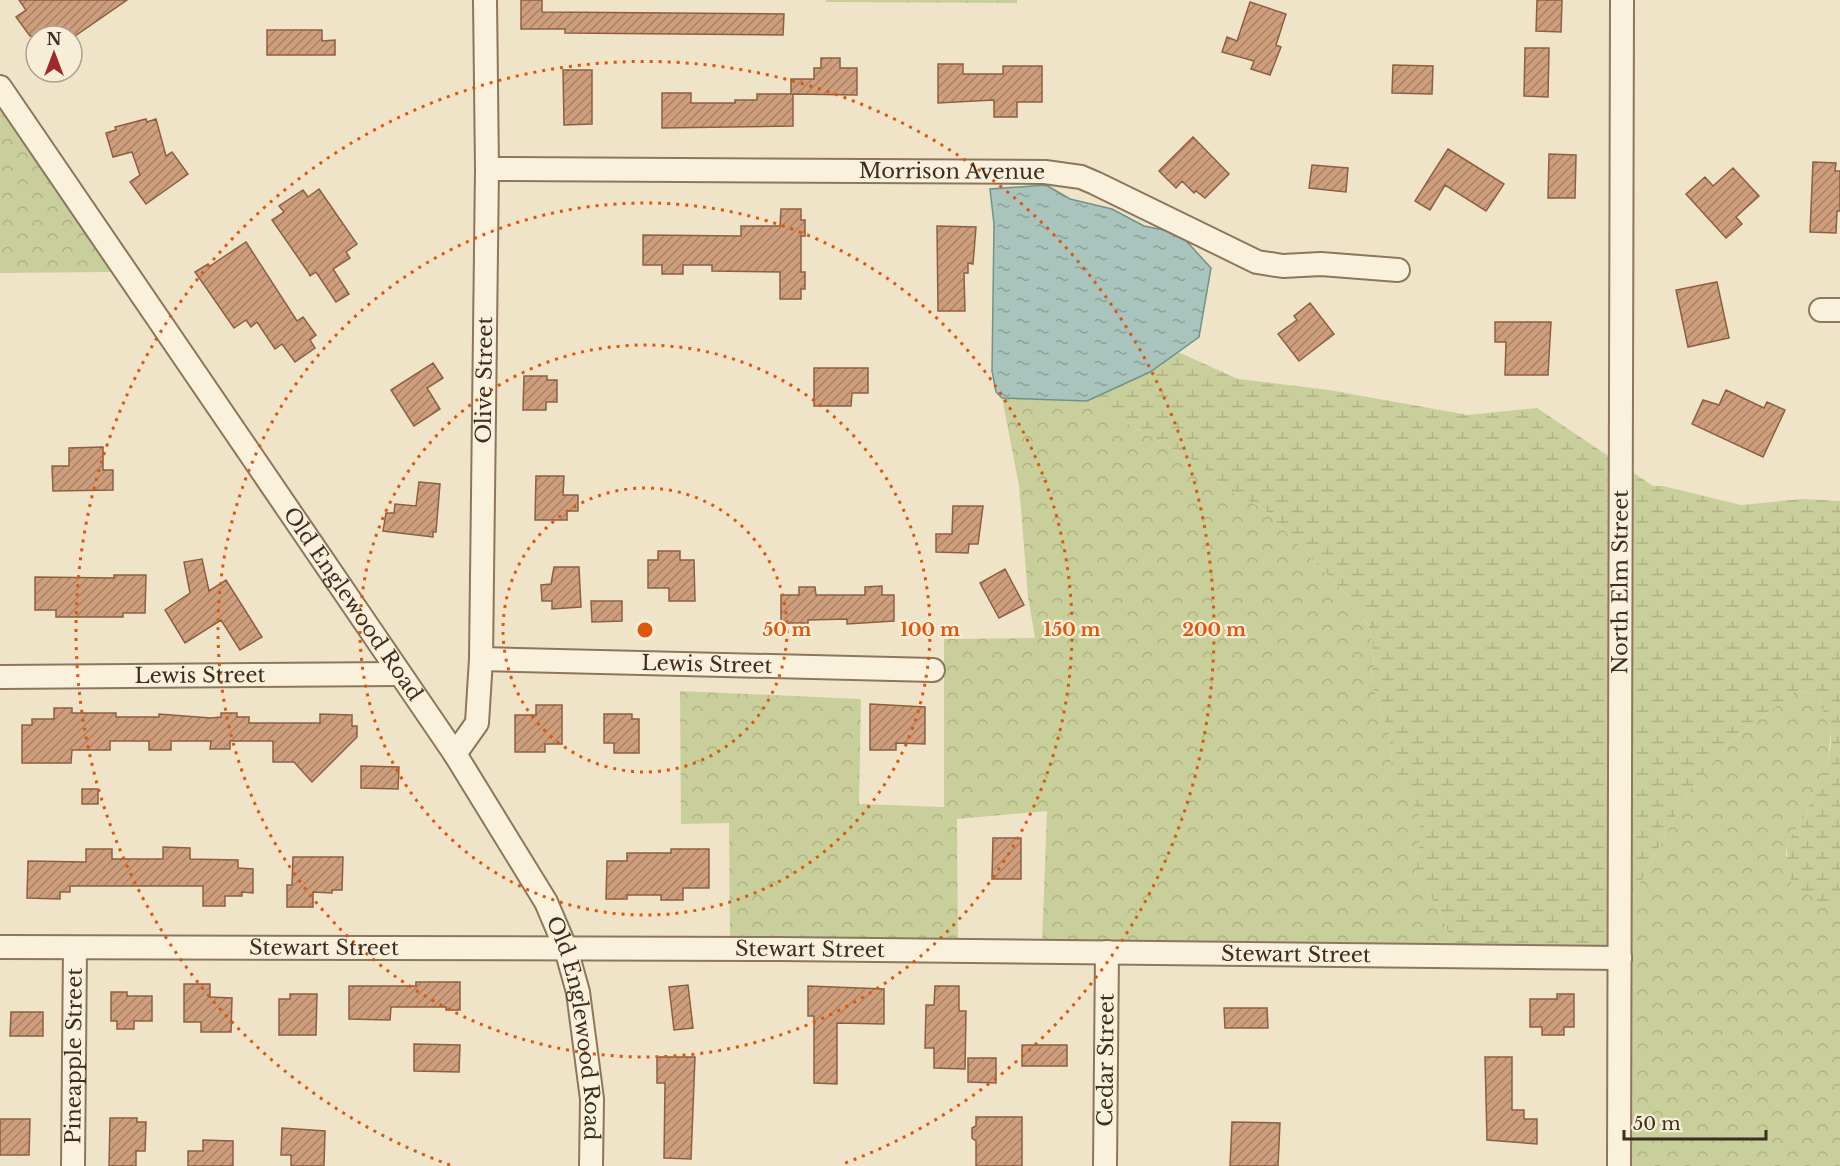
<svg xmlns="http://www.w3.org/2000/svg" width="1840" height="1166" font-family="'Libre Baskerville',serif">
  <style>
    .forest { fill: url(#forest-crowns) }
    .wetland { fill: url(#wetland-marsh) }
    .water { fill: url(#water-ripples); stroke: #6f938a; stroke-width: 1.5 }
    .building { fill: url(#building-hatch); stroke: #8d5f41; stroke-width: 1.5 }
    .lines { fill: none; stroke-linecap: round; stroke-linejoin: round }
    .minor-casing { stroke: #8d765c; stroke-width: 26 }
    .minor { stroke: #faf1dc; stroke-width: 22 }
    .ring { fill: none; stroke: #df570d; stroke-width: 3; stroke-dasharray: 3 6 }
    .labels { text-anchor: middle; stroke-width: 4.5; stroke-linejoin: round; paint-order: stroke }
    .street-label { font-size: 21px; fill: #3d2e20; stroke: #f7eed8 }
    .centre { fill: #df570d; stroke: #f7eed8; stroke-width: 3 }
    .ring-label { font-size: 18px; text-anchor: middle; font-weight: bold; fill: #df570d; stroke: #f7eed8; stroke-width: 4.5; stroke-linejoin: round; paint-order: stroke }
  </style>
  <defs>
    <pattern id="forest-crowns" width="20" height="18" patternUnits="userSpaceOnUse" patternTransform="scale(1.5)"><rect width="20" height="18" fill="#c9cf9b"/><path d="M2 6a3 3 0 1 1 6 0M12 15a3 3 0 1 1 6 0" fill="none" stroke="#aeb285"/></pattern>
    <pattern id="wetland-marsh" width="20" height="14" patternUnits="userSpaceOnUse" patternTransform="scale(1.5)"><rect width="20" height="14" fill="#c9cf9b"/><path d="M1 5h8M5 5V1M11 12h8M15 12V8" fill="none" stroke="#aeb285"/></pattern>
    <pattern id="water-ripples" width="26" height="14" patternUnits="userSpaceOnUse" patternTransform="scale(1.5)"><rect width="26" height="14" fill="#a9c4bc"/><path d="M2 4q2-2 4 0t4 0M15 11q2-2 4 0t4 0" fill="none" stroke="#8ba098"/></pattern>
    <pattern id="building-hatch" width="6" height="6" patternUnits="userSpaceOnUse" patternTransform="scale(1.5)"><rect width="6" height="6" fill="#cf9f7d"/><path d="M-1 1l2-2M0 6l6-6M5 7l2-2" fill="none" stroke="#a98266"/></pattern>
  </defs>
  <rect width="100%" height="100%" fill="#f0e4c8"/>
  <path class="forest" d="M0,105l113,167 -113,1z
    M1002,398l85,3 109,61 31,27 38,21 81,84 22,30 6,28 -2,32 17,50 3,32 28,50v24l-5,36c18,21 31,42 36,69l-409,-1 5,-133 -90,8 1,125 -228,-1 -1,-120 -48,1 -1,-133 181,8 -2,105 85,3v-168l91,-1 -7,-41 -9,-112z
    M1796,691l21,3 14,38 -3,28 -24,57 -18,28v11l54,48v262h-213l-20,-221 82,-154 41,-49z"/>
  <path class="wetland" d="M826,0h191v3l-191,-1z
    M1178,352l60,27 91,11 139,25 69,-7 116,78h10l78,19 61,-6 38,2v403l-21,-2 -28,-19 -5,-38 18,-28 24,-57 3,-17v-11l-14,-38 -21,-3 -66,51 -41,49 -82,154h-156c-5,-27 -18,-48 -36,-69l5,-36v-24l-28,-50 -3,-32 -17,-50 2,-32 -6,-28 -22,-30 -81,-84 -38,-21 -31,-27 -109,-61 63,-29z"/>
  <path class="water" d="M1046,185l24,14 42,10 32,17 35,7 32,35 -12,69 -49,35 -63,29 -85,-3 -6,-6 -4,-21 2,-147 -4,-35z"/>
  <path class="building" d="M19,0h108l-52,36h-45l-14,-19 10,-7z
    M521,0h21v12l242,2 -1,21 -218,-2v-4h-44z
    M1537,0h25l-1,32 -25,-1z
    M1250,2l36,12 -10,31 5,2 -11,28 -19,-6 3,-8 -32,-9 5,-15 10,4z
    M267,30h55v11l13,-1v15h-68z
    M1525,48h24l-1,49 -24,-1z
    M821,58h19v10h17v27l-64,-1v32l-131,2v-35h29v10h44v-3h22v-6h34v-15h23v-11h7z
    M938,64h25v10h40v-8h39v36h-25v15h-23v-17l-56,3z
    M1393,65l40,1 -1,28 -40,-1z
    M563,70h29v54l-28,1z
    M146,119l1,3 9,-3 10,37 6,-4 16,22 -42,30 -16,-22 10,-7 -8,-23 -19,5 -7,-24 10,-3 -1,-3z
    M1193,137l36,37 -24,24 -9,-7 -2,2 -12,-12 -6,7 -17,-17z
    M1448,149l56,35 -18,27 -41,-26 -15,25 -15,-9z
    M1549,154l27,1 -1,43h-27z
    M1813,162l23,1 -1,8h5v40h-3l-1,22 -26,-1z
    M1312,165l36,3 -2,24 -37,-4z
    M1733,168l26,28 -23,21 6,7 -16,14 -40,-44 19,-17 8,9z
    M319,189l38,55 -11,8 4,6 -17,11 16,25 -13,8 -20,-30 -6,4 -2,-4 -36,-52 12,-8 -5,-6 24,-16 5,7z
    M781,209h20v11h4v16h-4v36h4v17h-4v10h-21v-27l-68,-1v-6h-29v9h-21v-9h-19v-30l98,1v-10h39z
    M937,226l39,1 -3,37 -5,-1v10h-4l1,38h-27z
    M246,242l51,79 6,-4 13,18 -6,5 5,8 -20,14 -13,-18 -7,5 -18,-27 -6,5 -5,-7 -12,8 -39,-56 13,-8 2,2z
    M1717,282l12,56 -41,9 -12,-57z
    M1310,303l24,31 -35,27 -21,-27 19,-14 -3,-4z
    M1495,322h56l-3,53h-43l1,-33h-11z
    M433,363l10,15 -16,10 13,21 -26,17 -23,-36z
    M814,368h54v25h-16l-1,13h-37z
    M524,376h23v4h10v22h-11v8h-23z
    M1726,390l38,18 3,-6 18,8 -22,47 -71,-33 11,-24 16,5z
    M103,447v23h10v20l-60,1 -1,-25h17v-18z
    M536,476h28l-1,19h15v16h-11v9h-32z
    M419,482l21,2 -4,48h-3v5l-50,-6 3,-18h8l1,-9 21,2z
    M953,506h30l-5,38h-9l-1,9 -32,-1v-18h16z
    M658,551h22v9h14l1,41h-26v-13h-21v-28h10z
    M202,559l7,32 17,-11 36,57 -22,13 -19,-30 -36,23 -20,-33 25,-17 -6,-31z
    M554,567h25l2,40 -29,2v-8h-10l-1,-16 10,-1z
    M1005,569l19,36 -25,13 -19,-35z
    M114,575h32l-1,38h-22v4h-67v-7h-21v-33l79,1z
    M882,586v9h12v26l-47,3v-5l-39,1v3h-27v-28h18v-8h16l1,8h49v-8z
    M591,601h31v20l-30,1z
    M870,704l55,3v37l-29,-1v7h-26z
    M536,705h26v39h-17v8h-30v-37h21z
    M54,708h18v5h44v4h43v-3l52,4 10,-1v-4h16v4h12v6h71v-9l32,1v11h5v11l-45,45 -18,-20h-21v-21h-43v8h-20l1,-8h-40v9h-22v-9h-39v9h-38l-1,13h-49v-38h10v-6h22z
    M604,714h28v5h7v34h-25v-10h-10z
    M361,766l38,1 -1,22 -37,-1z
    M82,789h16v15h-16z
    M993,838h28v41h-29z
    M163,847l27,1v11l48,1v8l15,1v24l-11,-1v4h-17v10h-22v-20h-133v6h-10v7l-33,-1 1,-37 58,1v-13h26v10h51z
    M671,849h38v39h-26v12h-22v-5h-34v4h-21l1,-38h20v-8h44z
    M293,857h50l-1,33h-10v3l-19,-1v15h-26v-22h5z
    M416,982h44v28h-14v-3h-55l-1,13 -41,-1v-33h67z
    M184,984h26v13l22,1 -1,34h-30v-10h-17z
    M688,985l5,43 -19,2 -5,-43z
    M808,986l76,3v35l-47,-1v61l-23,-1v-67h-6z
    M935,986h24v25h7l-1,58 -31,-1v-20h-9l1,-43h8z
    M111,992h16v4h25v25h-18v8h-17v-8h-6z
    M290,994h27l-1,41h-37v-36h11z
    M1557,994h17v33h-10v8h-22v-8h-12v-28h27z
    M1224,1008h43l1,20h-43z
    M11,1012h32v24h-33z
    M414,1044l46,1 -1,27 -45,-1z
    M1022,1045h45v21h-45z
    M657,1057h38l-4,102 -27,-1 1,-75h-8z
    M1485,1057h27v53h12v9h13v25l-50,-4z
    M968,1058h28v25l-28,-1z
    M976,1117h46v49h-46v-25l-4,-3v-10l4,-2z
    M110,1118h27v4h9l-1,29h-9v15h-27z
    M0,1119h30l-1,36h-29z
    M1232,1122l48,1 -2,43h-48z
    M282,1128l43,3 -1,35h-33v-11h-10z
    M203,1140l30,1v25h-45v-15h15z"/>
  <g class="lines">
    <defs>
      <g id="minor">
        <path id="s1" d="M0,87l455,667 91,148 20,47 12,43 14,107 -1,67"/>
        <path id="s2" d="M487,169l558,3 36,5 14,6 162,79 26,4 38,-2 77,6"/>
        <path d="M1821,310h19"/>
        <path id="s3" d="M481,659l452,11"/>
        <path id="s4" d="M0,677l399,-3"/>
        <path id="s5" d="M455,754l22,-31 4,-64 6,-490 -2,-169"/>
        <path id="s6" d="M0,947l780,2 840,9"/>
        <path id="s7" d="M73,1166l2,-218"/>
        <path id="s8" d="M1105,1166l2,-214"/>
        <path id="s9" d="M1619,1166l3,-1166"/>
      </g>
    </defs>
    <use href="#minor" class="minor-casing"/>
    <use href="#minor" class="minor"/>
  </g>
  <g class="ring">
    <circle cx="645" cy="630" r="142"/>
    <circle cx="645" cy="630" r="285"/>
    <circle cx="645" cy="630" r="427"/>
    <path d="M450 1165A569 569 0 1 1 840 1165"/>
  </g>
  <g class="labels">
    <g class="street-label">
      <text dy="7" stroke="none"><textPath href="#s2" startOffset="465">Morrison Avenue</textPath></text>
      <text dy="7" stroke="none"><textPath href="#s5" startOffset="381">Olive Street</textPath></text>
      <text dy="7" stroke="none"><textPath href="#s9" startOffset="584">North Elm Street</textPath></text>
      <text dy="7" stroke="none"><textPath href="#s1" startOffset="626">Old Englewood Road</textPath></text>
      <text dy="7" stroke="none"><textPath href="#s3" startOffset="226">Lewis Street</textPath></text>
      <text dy="7" stroke="none"><textPath href="#s4" startOffset="200">Lewis Street</textPath></text>
      <text dy="7" stroke="none"><textPath href="#s6" startOffset="324">Stewart Street</textPath></text>
      <text dy="7" stroke="none"><textPath href="#s6" startOffset="810">Stewart Street</textPath></text>
      <text dy="7" stroke="none"><textPath href="#s6" startOffset="1296">Stewart Street</textPath></text>
      <text dy="7" stroke="none"><textPath href="#s1" startOffset="1112">Old Englewood Road</textPath></text>
      <text dy="7" stroke="none"><textPath href="#s7" startOffset="110">Pineapple Street</textPath></text>
      <text dy="7" stroke="none"><textPath href="#s8" startOffset="106">Cedar Street</textPath></text>
    </g>
  </g>
  <circle cx="645" cy="630" r="9" class="centre"/>
  <g class="ring-label">
    <text x="787" y="636">50 m</text>
    <text x="930" y="636">100 m</text>
    <text x="1072" y="636">150 m</text>
    <text x="1214" y="636">200 m</text>
  </g>
  <g transform="translate(54 54)"><circle r="28" fill="#f7eed8" stroke="#ada18e" stroke-width="1.5"/>
  <path d="M0-4.5L10 22L0 15L-10 22Z" fill="#9e2a2b"/>
  <text y="-9" font-size="16" font-weight="bold" text-anchor="middle" fill="#3d2e20">N</text>
  </g>
  <path d="M1624 1130v9h142v-9" fill="none" stroke="#3d2e20" stroke-width="3"/>
  <text x="1633" y="1130" font-size="18" fill="#3d2e20" stroke="#f7eed8" stroke-width="4.5" paint-order="stroke">50 m</text>
</svg>
